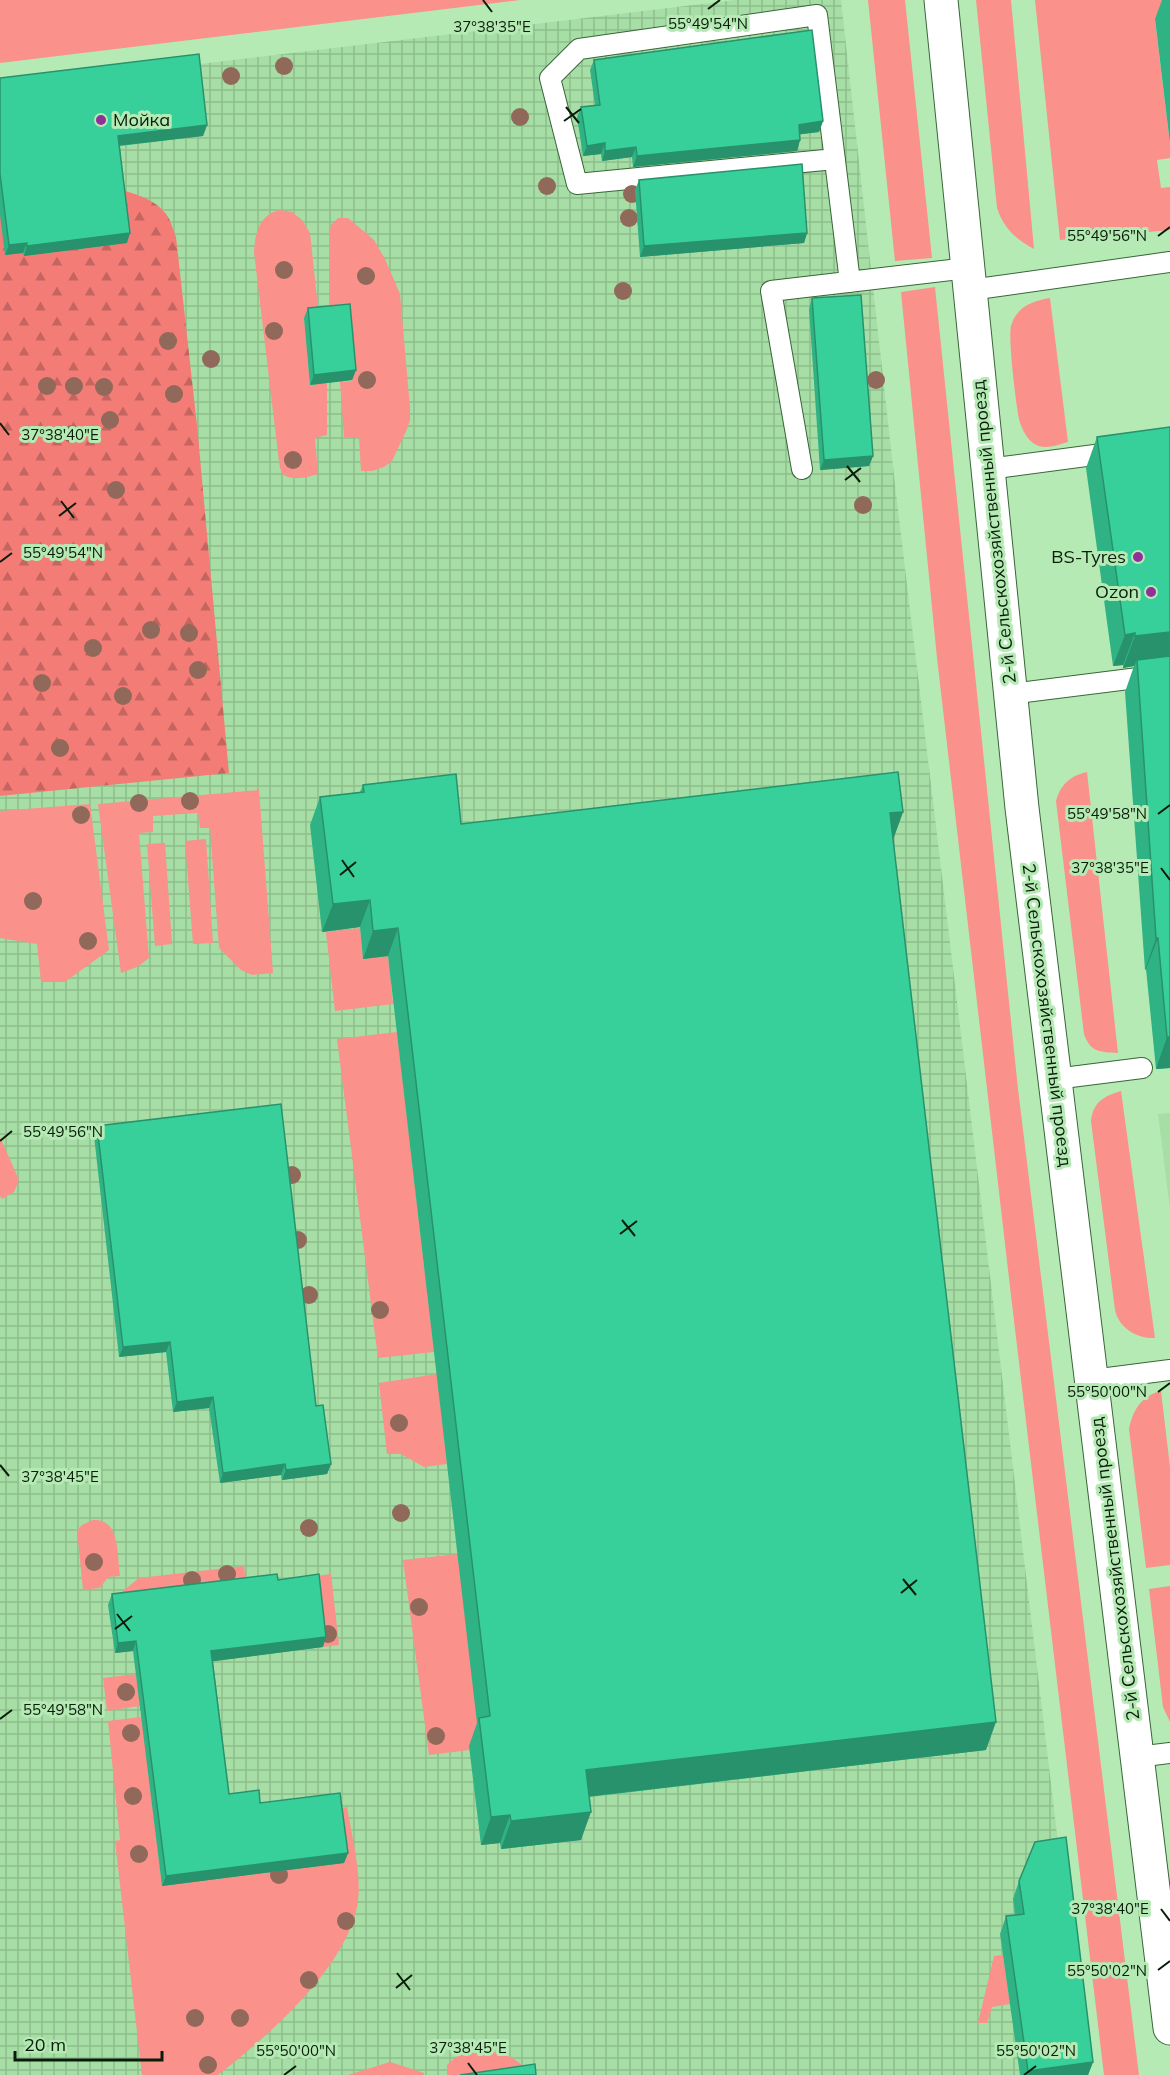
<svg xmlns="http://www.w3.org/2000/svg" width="1170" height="2075" font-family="Mulish,sans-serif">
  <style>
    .built { fill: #a6dea5 }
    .industrial { fill: url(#industrial-grid) }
    .grass { fill: #fa918a }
    .forest { fill: url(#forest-firs) }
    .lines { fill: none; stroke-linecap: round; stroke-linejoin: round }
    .service-casing { stroke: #386638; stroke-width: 22 }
    .minor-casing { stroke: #386638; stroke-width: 35 }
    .service { stroke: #fff; stroke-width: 20 }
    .minor { stroke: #fff; stroke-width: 33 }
    .tree { fill: #91695a }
    .wall { fill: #30b384 }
    .shaded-wall { fill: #27926c }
    .building { fill: #38d09a; stroke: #27926c; stroke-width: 1.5 }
    .ticks { fill: none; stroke: #091d0a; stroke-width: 2 }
    .poi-dot { fill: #903099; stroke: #b6eab5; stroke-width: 2 }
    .labels { text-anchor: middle; stroke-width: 6; stroke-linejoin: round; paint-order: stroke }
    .poi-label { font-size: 18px; fill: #091d0a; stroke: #b6eab5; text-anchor: end }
    .street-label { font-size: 18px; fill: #091d0a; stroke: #b6eab5 }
    .ticks-label { font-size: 15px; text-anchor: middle; fill: #091d0a; stroke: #b6eab5; stroke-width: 6; stroke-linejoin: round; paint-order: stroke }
  </style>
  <defs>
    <pattern id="industrial-grid" width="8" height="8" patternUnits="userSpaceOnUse" patternTransform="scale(1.5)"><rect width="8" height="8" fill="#a6dea5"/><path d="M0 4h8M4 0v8" fill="none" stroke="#8ebe8d"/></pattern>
    <pattern id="forest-firs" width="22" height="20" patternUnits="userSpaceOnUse" patternTransform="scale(1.5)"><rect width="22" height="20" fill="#f47c76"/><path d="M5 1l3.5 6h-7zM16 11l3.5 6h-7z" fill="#c4655f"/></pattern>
  </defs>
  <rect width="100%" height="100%" fill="#b6eab5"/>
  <path class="built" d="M1170,1113v96l-12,-95z"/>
  <path class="industrial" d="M735,0h106l55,493 190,1582h-1086v-1987z"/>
  <path class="grass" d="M0,0h520l-520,63z
    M868,0h37l27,258 -37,3z
    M976,0h35l23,249c-18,-10 -30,-20 -37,-41z
    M1035,0h135l-15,20 15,125v13l-13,2 4,28 9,-1v43l-110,10z
    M281,210l11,2 10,8 8,13 9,84 -15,1 6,67 17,-2v52l-12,3 3,36c-9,3 -29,8 -36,-1 -2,-3 -2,-7 -3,-11l-25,-210c1,-19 6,-39 27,-42z
    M338,218h10l26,22 11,19 15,35 10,114v12l-3,9 -15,32 -8,6 -12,4h-11l-2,-34h-15l-4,-55 12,-1 -6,-66 -16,1 -1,-83 2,-8z
    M935,287l83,802 121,986h-35l-92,-771 -75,-646 -36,-366z
    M1050,298l18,144c-11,3 -25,9 -35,1 -7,-5 -12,-16 -14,-24 -3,-15 -11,-79 -8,-93 1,-3 3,-9 6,-12 7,-10 21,-14 33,-16z
    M1087,772l31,281c-18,-1 -28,-1 -34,-19l-28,-233c5,-17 14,-25 31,-29z
    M259,790l14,183 -21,2 -11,-5 -22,-22 -9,-120h-10l-2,-15 -45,3v16l-14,1 10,125 -12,9 -16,6 -23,-169z
    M90,804l19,146 -44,32h-24l-4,-38 -37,-6v-127z
    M206,839l7,104 -20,1 -8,-103z
    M165,843l7,101 -17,2 -8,-102z
    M360,928l3,31 25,-3 5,48 -58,7 -9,-79z
    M397,1032l37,320 -56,6 -41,-319z
    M1121,1091l34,247c-18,1 -36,-10 -40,-28l-24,-189c2,-19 13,-25 30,-30z
    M0,1137l19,43 -5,12 -12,7 -2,-3z
    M437,1374l10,90 -23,3 -23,-13h-14l-8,-71z
    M1161,1391l9,76v98l-24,3 -17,-139c4,-19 12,-33 32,-38z
    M93,1520c28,-2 24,37 27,56l-12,1 -8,11 -17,2 -6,-60 5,-5z
    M458,1554l22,190 -10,6 -41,5 -26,-195z
    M244,1566l3,22 -135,12 27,-22z
    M331,1574l8,71 -16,2 -8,-61 -6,-9z
    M1170,1586v136l-7,-15 -14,-118z
    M136,1674l4,32 -33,5 -4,-33z
    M142,1717l20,169 175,-77 10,-2c5,30 16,71 10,100 -13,63 -90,130 -139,168h-76l-27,-234 5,-1 -12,-119z
    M1003,1955l7,49 -18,3 -5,16h-9l16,-67z
    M482,2049c16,5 40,6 44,26h-79v-10l9,-8z
    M390,2062l34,11v2h-76z"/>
  <path class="forest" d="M109,187c20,5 44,10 57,27 5,6 7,16 10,23l21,188 32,348 -229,23v-601z"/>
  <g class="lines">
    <defs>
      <path id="service" d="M835,159l-258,25 -27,-106 29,-29 238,-34 33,267
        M970,290l200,-28
        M802,469l-31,-178 197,-23
        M988,469l182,-24
        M1010,694l160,-20
        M1055,1079l87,-11
        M1092,1380l78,-10
        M1137,1757l33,-4"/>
      <path id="minor" d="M941,0l81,808 148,1220"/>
    </defs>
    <use href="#service" class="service-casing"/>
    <use href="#minor" class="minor-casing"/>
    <use href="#service" class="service"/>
    <use href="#minor" class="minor"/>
  </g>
  <g class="tree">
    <circle cx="284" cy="66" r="9"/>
    <circle cx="231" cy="76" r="9"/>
    <circle cx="520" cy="117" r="9"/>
    <circle cx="547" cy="186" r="9"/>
    <circle cx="632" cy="194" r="9"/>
    <circle cx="629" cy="218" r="9"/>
    <circle cx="284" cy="270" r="9"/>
    <circle cx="366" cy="276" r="9"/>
    <circle cx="623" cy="291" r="9"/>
    <circle cx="274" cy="331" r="9"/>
    <circle cx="168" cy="341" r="9"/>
    <circle cx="211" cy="359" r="9"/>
    <circle cx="367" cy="380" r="9"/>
    <circle cx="876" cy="380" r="9"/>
    <circle cx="47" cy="386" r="9"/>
    <circle cx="74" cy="386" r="9"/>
    <circle cx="104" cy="387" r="9"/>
    <circle cx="174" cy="394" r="9"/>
    <circle cx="110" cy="420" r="9"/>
    <circle cx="72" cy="434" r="9"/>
    <circle cx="293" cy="460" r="9"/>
    <circle cx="116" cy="490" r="9"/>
    <circle cx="863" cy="505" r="9"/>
    <circle cx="151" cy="630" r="9"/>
    <circle cx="189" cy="633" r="9"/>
    <circle cx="93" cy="648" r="9"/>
    <circle cx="198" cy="670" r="9"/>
    <circle cx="42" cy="683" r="9"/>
    <circle cx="123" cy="696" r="9"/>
    <circle cx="60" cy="748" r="9"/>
    <circle cx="190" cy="801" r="9"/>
    <circle cx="139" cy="803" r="9"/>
    <circle cx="81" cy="815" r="9"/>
    <circle cx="33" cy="901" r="9"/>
    <circle cx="88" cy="941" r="9"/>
    <circle cx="292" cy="1175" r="9"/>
    <circle cx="298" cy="1240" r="9"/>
    <circle cx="309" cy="1295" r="9"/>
    <circle cx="380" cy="1310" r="9"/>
    <circle cx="399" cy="1423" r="9"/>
    <circle cx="401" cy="1513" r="9"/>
    <circle cx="309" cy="1528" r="9"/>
    <circle cx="94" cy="1562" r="9"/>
    <circle cx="227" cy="1574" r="9"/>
    <circle cx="192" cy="1580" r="9"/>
    <circle cx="419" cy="1607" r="9"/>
    <circle cx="328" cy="1634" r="9"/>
    <circle cx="126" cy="1692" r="9"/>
    <circle cx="131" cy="1733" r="9"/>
    <circle cx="436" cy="1736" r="9"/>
    <circle cx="133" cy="1796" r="9"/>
    <circle cx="139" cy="1854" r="9"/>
    <circle cx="279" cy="1875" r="9"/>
    <circle cx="346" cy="1921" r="9"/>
    <circle cx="309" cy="1980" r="9"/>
    <circle cx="195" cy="2018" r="9"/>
    <circle cx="240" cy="2018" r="9"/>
    <circle cx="208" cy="2065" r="9"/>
  </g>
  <path class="wall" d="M1162,0h8v144l-15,-125z
    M594,60l229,61 -4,11 -19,2v6l-3,11 -164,16 -1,-10 -30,4 -1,-7 -18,2 -6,-39 4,-10 14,-2 -5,-35z
    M0,78l207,47 -4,11 -83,10 7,97 -103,13 -1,-3 -18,2 -5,-40z
    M639,180l168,53 -3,10 -164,14 -5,-67z
    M812,298l61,158 -4,10 -49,4 -11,-161z
    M308,308l48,62 -4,10 -42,5 -6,-67z
    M1170,427v641l-14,1 -10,-100 -1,1 -20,-278 9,-26 -11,2v-3l-10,1 -27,-198 11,-31z
    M363,785l98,39 442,-12 -10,27 93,911 -397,47 -8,43 -80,9 -1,-6 -19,2 -12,-99 8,-23 -89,-767 -25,3 -3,-32 -38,5 -12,-107 10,-28 40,-5z
    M97,1126l219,280 15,58 -4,10 -45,6 -1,-5 -61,8 -11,-75 -36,4 -7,-60 -47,5 -25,-221z
    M278,1580l45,67 -110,14 16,133 31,9 88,50 -4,10 -182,23 -29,-235 -18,2 -7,-48 4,-11z
    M1019,1881l74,181 -5,13h-68l-20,-141 6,-18 9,-1 -2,-16z"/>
  <path class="shaded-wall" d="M823,121l-4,11 -24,3 4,-10z
    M207,125l-4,11 -88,10 3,-10z
    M800,140l-3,11 -164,16 4,-11z
    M605,143l-4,11 -18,2 4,-10z
    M636,147l-4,10 -30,4 3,-10z
    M130,233l-3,10 -103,13 3,-10z
    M807,233l-3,10 -164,14 4,-11z
    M27,243l-4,10 -18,2 4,-10z
    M356,370l-4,10 -42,5 4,-10z
    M873,456l-4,10 -49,4 4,-10z
    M1170,632v28h-33l-3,6 -11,2 12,-32z
    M1135,633l-12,32 -10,1 12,-31z
    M903,812l-10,28 -3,-27z
    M370,900l-10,27 -38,5 11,-28z
    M398,928l-10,28 -25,3 10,-28z
    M1156,938h2l-12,31 -1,1z
    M1167,1037h3v31l-14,1z
    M170,1342l-4,10 -47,5 4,-10z
    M213,1397l-4,11 -36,4 4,-10z
    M285,1464l-4,11 -61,8 3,-10z
    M331,1464l-4,10 -45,6 4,-10z
    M326,1637l-3,10 -115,15 3,-11z
    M136,1641l-3,10 -18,2 3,-10z
    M996,1722l-10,28 -410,48 10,-28z
    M591,1812l-10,28 -80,9 10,-28z
    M510,1815l-10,28 -19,2 10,-28z
    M348,1853l-4,10 -182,23 4,-10z
    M1093,2062l-5,13h-61l1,-4z"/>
  <path class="building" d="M812,30l11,91 -24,4 1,15 -163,16 -1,-9 -31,4v-8l-18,3 -6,-39 19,-2 -6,-45z
    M199,54l8,71 -89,11 12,97 -103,13v-3l-18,2 -9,-71v-96z
    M802,164l5,69 -163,13 -5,-66z
    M861,295l12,161 -49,4 -12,-162z
    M350,304l6,66 -42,5 -6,-67z
    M1170,427v205l-35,4v-3l-10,2 -28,-198z
    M1170,656v381h-3l-9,-99h-2l-19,-278z
    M898,772l5,40 -13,1 106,909 -410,48 5,42 -80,9 -1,-6 -19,2 -12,-99 11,-2 -92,-788 -25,3 -3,-31 -37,4 -13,-107 44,-5 -1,-7 93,-11 5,50z
    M281,1104l35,302 7,-1 8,59 -45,6 -1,-6 -62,9 -10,-76 -36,5 -7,-60 -47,5 -26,-221z
    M277,1574l1,6 41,-6 7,63 -115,14 18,143 30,-4 1,13 80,-10 8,60 -182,23 -30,-235 -18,2 -6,-49z
    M1066,1837l27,225 -65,9 -22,-155 18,-2 -5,-33 16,-39z
    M535,2064l1,11h-76z"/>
  <path class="ticks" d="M483,0l9,12M708,9l12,-9M566,107l13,16M564,121l17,-12M1158,236l12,-9M0,423l9,12M847,466l13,16M845,480l16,-12M61,501l13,17M59,516l17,-13M0,562l12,-9M1158,814l12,-9M342,860l12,17M1161,868l9,12M340,875l16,-13M0,1141l12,-10M622,1220l13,16M620,1234l17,-13M1158,1392l12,-9M0,1465l9,11M903,1579l13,16M901,1593l16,-13M117,1614l13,17M115,1629l17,-13M0,1719l12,-9M1161,1909l9,12M1158,1970l12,-9M397,1973l13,17M396,1988l16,-13M468,2063l9,12M284,2075l12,-9M1024,2075l12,-9"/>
  <g class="poi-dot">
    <circle cx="101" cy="120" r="6"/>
    <circle cx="1138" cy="557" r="6"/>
    <circle cx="1151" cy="592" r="6"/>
  </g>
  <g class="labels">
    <g class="poi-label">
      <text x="113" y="126" text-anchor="start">Мойка</text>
      <text x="1126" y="563">BS-Tyres</text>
      <text x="1139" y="598">Ozon</text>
    </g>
    <g class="street-label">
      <text transform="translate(994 532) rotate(-96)" y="6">2-й Сельскохозяйственный проезд</text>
      <text transform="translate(1047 1015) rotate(83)" y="6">2-й Сельскохозяйственный проезд</text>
      <text transform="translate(1115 1569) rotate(-97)" y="6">2-й Сельскохозяйственный проезд</text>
    </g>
  </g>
  <g class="ticks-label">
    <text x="708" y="29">55°49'54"N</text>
    <text x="492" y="32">37°38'35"E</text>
    <text x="1107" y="241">55°49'56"N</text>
    <text x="60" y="440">37°38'40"E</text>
    <text x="63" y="558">55°49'54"N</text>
    <text x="1107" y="819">55°49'58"N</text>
    <text x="1110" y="873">37°38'35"E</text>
    <text x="63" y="1137">55°49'56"N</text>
    <text x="1107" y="1397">55°50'00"N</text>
    <text x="60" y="1482">37°38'45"E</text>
    <text x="63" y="1715">55°49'58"N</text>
    <text x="1110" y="1914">37°38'40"E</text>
    <text x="1107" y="1976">55°50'02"N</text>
    <text x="468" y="2053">37°38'45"E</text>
    <text x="296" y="2056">55°50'00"N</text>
    <text x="1036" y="2056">55°50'02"N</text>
  </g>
  <path d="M15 2051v9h147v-9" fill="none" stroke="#091d0a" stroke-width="3"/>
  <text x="24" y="2051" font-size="18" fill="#091d0a" stroke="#b6eab5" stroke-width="4.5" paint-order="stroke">20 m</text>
</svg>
